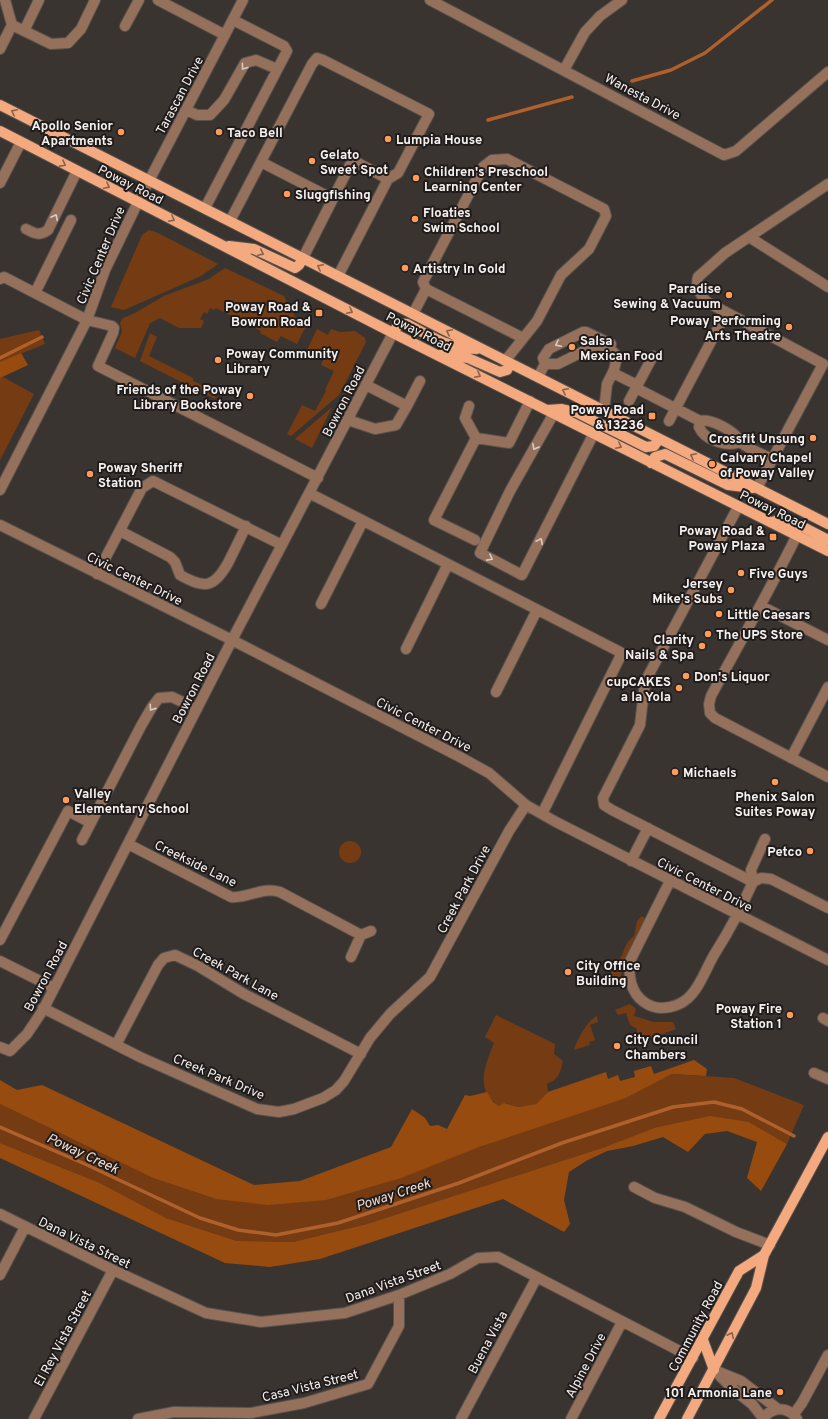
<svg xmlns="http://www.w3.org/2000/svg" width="828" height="1419" font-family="Overpass,sans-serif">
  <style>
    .green { fill: #753c13 }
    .forest { fill: #984b0e }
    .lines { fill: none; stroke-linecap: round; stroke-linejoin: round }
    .stream { stroke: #b0602b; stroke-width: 3.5 }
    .minor-casing { stroke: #58524f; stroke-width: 12 }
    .major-casing { stroke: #58524f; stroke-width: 12 }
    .minor { stroke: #95715c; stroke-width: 10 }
    .major { stroke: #f4aa7e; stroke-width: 10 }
    .oneway { stroke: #d8cbc3 }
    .oneway2 { stroke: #8a634c }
    .poi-dot { fill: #ff9b5b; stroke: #1f1c1b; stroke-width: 1.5 }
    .labels { text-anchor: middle; stroke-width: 4; stroke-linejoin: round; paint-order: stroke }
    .street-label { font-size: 13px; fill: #f5f1ef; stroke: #1f1c1b }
    .poi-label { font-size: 13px; font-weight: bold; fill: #f5f1ef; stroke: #1f1c1b; text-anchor: start }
    .water-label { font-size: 14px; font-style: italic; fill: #f3dccf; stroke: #1f1c1b }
  </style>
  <rect width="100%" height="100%" fill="#3a3431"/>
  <path class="green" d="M149,230l9,3 60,31 -17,12 -77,34 -13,-3 31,-72z
    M225,268l59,28 11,21 12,7 -10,20 -16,-8 -4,6 -17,-9 1,-2 -45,-23 -2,2 -4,-2 -3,6 -3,-2 -4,7 4,2 -3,7h-22l-19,-10 -10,5 -15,35 -20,-10 7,-16 -2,-9 3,-5 12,-5 29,-17 45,-17z
    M317,329l11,6 3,-6 9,3 15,-1 10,7 1,4 -27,53 -48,41 -4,-2 15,-29 13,6 11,-20 -1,-1 9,-19 -13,-6 3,-7 -17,-8z
    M39,330l6,14 -45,18v-23z
    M150,333l7,4 -8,19 44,22v3l24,11 -2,7 -75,-38z
    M1,376l33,18 -34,66v-83z
    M332,407l-20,41 -17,-9z
    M339 852a11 11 0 1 1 22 0a11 11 0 1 1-22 0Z
    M642,916l3,2 -20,40 -5,22 -12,1c3,-10 9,-17 14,-26 4,-9 4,-13 12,-19l3,-15z
    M630,1004l6,5 -2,7 20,6h19l3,7 -35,13 -5,-14 -6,-3 -4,-12 -8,2 -3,-5z
    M496,1015l59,29 -1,10 9,7c-3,12 -4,18 -16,23l1,8 -12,12 -18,3 -13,-4 -6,3c-25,-17 -14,-40 -5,-63l-9,-6z
    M597,1016l1,6 -8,3 5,15 -6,2 1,3 -16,5c2,-9 14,-30 23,-34z
    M672,1074l62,4 70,27 -17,39 -38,-22 -95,6 -49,19 -238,77 -74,18 -56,-1 -71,-23 -66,-35 -100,-40v-39l153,74 63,21 263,-52 65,-24 82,-25z"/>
  <path class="forest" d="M21,353l7,12 -28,13v-16z
    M694,1060l13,9 -1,7 -34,-2 -46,24 -147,49 -78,31 -75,22 -58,5 -52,-6 -63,-21 -153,-74v-24l17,10 25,-5 212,100 46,-4 91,-34 21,-38 13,9 5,8 8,-1 9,4 18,-34 5,1 17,-4 6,10 6,4 5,-3 14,4 18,-3 12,-12 58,-20 2,7 10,-4 2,6 15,-4 -1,-6 17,-5 3,8z
    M710,1116l39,6 38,22 -26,47 -14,-13 10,-36 -30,-11 -22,3 -17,18 -25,-15 -30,9 -26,5 -21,10 -17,11 -5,28 6,24 -6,8 -61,-33 -183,60 -50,8 -45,-4 -225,-105v-15l100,40 66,35 71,23 56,1 74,-18 238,-77 49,-19z"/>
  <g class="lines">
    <path class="stream" d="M632,81l39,-11 34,-17 67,-53
      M488,120l84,-23
      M0,358l42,-21
      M0,1127l85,37 115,54 38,12 38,5 62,-12 121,-40 103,-40 111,-36 41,-5 28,7 52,27"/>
    <defs>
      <path id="minor" d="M158,0l67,35
        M430,0l294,155 12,-4 92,-79
        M12,25l39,19 17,-1 13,-14 14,-29
        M125,26l14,-26
        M24,31l15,-31
        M0,49l12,-24 -7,-25
        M564,70l21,-38 15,-16 22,-16
        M186,110l11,5h13l14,-15 21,-37 11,-3 21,9
        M261,162l72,37
        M0,183l21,-41
        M205,208l82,-157 -3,-5 -51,-26
        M230,221l82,-157 5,-6 6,2 106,54 -31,59 -10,6
        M26,229c9,5 14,7 22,1l29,-59
        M749,237l79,50
        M303,258l47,-93 3,-3h3l32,17 -50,97
        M0,279l4,-2 83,43 25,6 2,2 -1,5 -15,33 220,112
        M426,289l-3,-7 60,-115 9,-7 15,-1 97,50 2,7 -17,33 -28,26 -24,46 -32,40
        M35,293l36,-73
        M413,314l13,-25 97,49
        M545,364l-2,-6 6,-9 34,-17h3l25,12
        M613,373l24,12
        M538,377l7,-13h13l38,-19c7,0 18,5 21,12l-3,13 -7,14 -3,27
        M366,385l41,21 13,-25
        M636,388l64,33c10,-3 29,8 36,15 2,2 2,4 3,5 7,7 25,14 33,18
        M629,401l24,-45
        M469,406l-4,12 11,20
        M554,413l-44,78 -30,62 42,22 72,-142
        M348,420l27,9 21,-4 11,-19
        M669,421l57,-108
        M700,421l-1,6c6,14 28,20 41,15
        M757,488l66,-124 -116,-62c-7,-7 -12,-15 -9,-25l27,-24 103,-69
        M0,490l87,-170 18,-50 33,-68 105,-202
        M309,493l313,160 -80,161
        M738,507l-91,171 -3,12 -4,35 -37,73 1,7 8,5 141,72
        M0,525l232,115 228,117 29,16 37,32 30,17 272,138
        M120,531l50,26 5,5 5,13c25,14 34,13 48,-12 6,-12 12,-24 18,-37
        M797,535c-27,55 -57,107 -86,161l-2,8 1,9 5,5 113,59
        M475,540l-41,-20 42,-82 33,5 21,-42
        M97,574l45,-86 11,-7 129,64
        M321,604l42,-83
        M761,606l67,34
        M406,649l42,-85
        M496,692l41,-82
        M791,758l37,-71
        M82,840l59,-114 11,-19 7,-9 13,-1 25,12
        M128,844l103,53c17,2 31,-11 49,-5l81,43 -10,22
        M631,861l17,-33
        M670,881l-40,80c-2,15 1,32 14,41 8,6 17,7 26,5 28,-5 33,-36 47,-57 14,-22 25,-44 36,-68l8,-4 10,1 57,29
        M753,882l-2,-12 14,-31
        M361,935l10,-4
        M0,940l68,-129 23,12
        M0,961l54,27
        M43,1008l97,49 117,52 22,3 15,-3 29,-11 13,-8 8,-9 26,-43 20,-24 40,-37 79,-146 17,-26
        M823,1018l5,3
        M116,1045l42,-80 6,-7 11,-3 23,11 46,28 117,60
        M0,1047l10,4 17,-17 16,-24 189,-370 161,-307
        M814,1073l14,6
        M634,1187l21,11 30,9 51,25 34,13
        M0,1214l113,56 93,43 55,9 84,-9 54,-18 51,-21 28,-16 20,-1 195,101
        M0,1275l25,-48
        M714,1370l27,11 37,28
        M716,1372l17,17 19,15 11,14
        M794,1414l8,-11 26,-48
        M34,1419l79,-149
        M138,1419l36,-7 77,1 53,-10 64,-19 31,-58v-31
        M461,1419l76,-142
        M571,1419l51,-97
        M763,1419c9,-13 25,-13 34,0"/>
      <path id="major" d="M0,105l828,419
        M0,131l393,202 435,218
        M229,246l25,3 41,19 4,-3 4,-7
        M393,333c4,-7 6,-10 14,-9 22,12 44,25 70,25
        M442,354l26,4 32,14 7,-2 3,-6
        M547,410l15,-1 16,4 68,34 8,-1 5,-7
        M651,463l4,-6 10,-3 63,31 25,3
        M775,521l28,6 25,13
        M703,1340l11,30
        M659,1419l80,-148 25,-16
        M687,1419l69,-131 8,-33 64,-118"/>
    </defs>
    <use href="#minor" class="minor-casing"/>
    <use href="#major" class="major-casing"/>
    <use href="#minor" class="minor"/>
    <use href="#major" class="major"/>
  </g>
  <defs><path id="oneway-chevron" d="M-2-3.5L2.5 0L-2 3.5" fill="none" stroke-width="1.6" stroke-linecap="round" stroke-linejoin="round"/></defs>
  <g class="oneway">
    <use href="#oneway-chevron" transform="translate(244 67) rotate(127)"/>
    <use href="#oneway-chevron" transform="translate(55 217) rotate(-63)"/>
    <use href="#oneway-chevron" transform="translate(558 344) rotate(153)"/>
    <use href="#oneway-chevron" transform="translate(535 447) rotate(119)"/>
    <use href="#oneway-chevron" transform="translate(540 541) rotate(-63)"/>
    <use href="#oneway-chevron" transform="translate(490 558) rotate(28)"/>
    <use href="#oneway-chevron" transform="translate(152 708) rotate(125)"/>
  </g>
  <g class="oneway2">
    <use href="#oneway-chevron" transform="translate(14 112) rotate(-153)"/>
    <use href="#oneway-chevron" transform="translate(63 164) rotate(28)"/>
    <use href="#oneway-chevron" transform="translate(107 186) rotate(27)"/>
    <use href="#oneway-chevron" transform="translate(172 219) rotate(27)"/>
    <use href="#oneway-chevron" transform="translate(261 253) rotate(26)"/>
    <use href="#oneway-chevron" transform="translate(320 267) rotate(-153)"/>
    <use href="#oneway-chevron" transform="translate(350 311) rotate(27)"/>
    <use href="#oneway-chevron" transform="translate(449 332) rotate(-153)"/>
    <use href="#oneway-chevron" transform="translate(478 375) rotate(27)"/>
    <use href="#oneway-chevron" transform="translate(565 391) rotate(-153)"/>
    <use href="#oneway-chevron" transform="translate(619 446) rotate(27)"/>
    <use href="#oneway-chevron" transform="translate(693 456) rotate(-153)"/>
    <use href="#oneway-chevron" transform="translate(731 1335) rotate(-63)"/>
  </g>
  <g class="poi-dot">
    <circle cx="121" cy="132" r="4"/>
    <circle cx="219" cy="132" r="4"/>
    <circle cx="388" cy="139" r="4"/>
    <circle cx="312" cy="161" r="4"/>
    <circle cx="416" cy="178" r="4"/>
    <circle cx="287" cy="194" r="4"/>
    <circle cx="415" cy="219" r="4"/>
    <circle cx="405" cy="268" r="4"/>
    <circle cx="729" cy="295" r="4"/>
    <rect x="315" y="309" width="8" height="8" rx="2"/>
    <circle cx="789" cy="327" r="4"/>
    <circle cx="572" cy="347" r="4"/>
    <circle cx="218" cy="360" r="4"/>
    <circle cx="250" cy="396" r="4"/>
    <rect x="648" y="412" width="8" height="8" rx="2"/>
    <circle cx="813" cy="438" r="4"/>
    <circle cx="712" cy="464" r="4"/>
    <circle cx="90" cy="474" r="4"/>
    <rect x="769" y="533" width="8" height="8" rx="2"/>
    <circle cx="741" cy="573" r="4"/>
    <circle cx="731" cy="590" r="4"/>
    <circle cx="719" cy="614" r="4"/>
    <circle cx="708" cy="634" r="4"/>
    <circle cx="702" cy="646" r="4"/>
    <circle cx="686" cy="676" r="4"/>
    <circle cx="679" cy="688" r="4"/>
    <circle cx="675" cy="772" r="4"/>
    <circle cx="775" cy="782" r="4"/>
    <circle cx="66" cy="800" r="4"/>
    <circle cx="810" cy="851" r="4"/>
    <circle cx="568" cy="972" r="4"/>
    <circle cx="790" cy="1015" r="4"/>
    <circle cx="617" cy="1046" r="4"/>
    <circle cx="780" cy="1392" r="4"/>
  </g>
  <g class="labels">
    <g class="street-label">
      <text transform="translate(179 95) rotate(-62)" y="5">Tarascan Drive</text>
      <text transform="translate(643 96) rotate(28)" y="5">Wanesta Drive</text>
      <text transform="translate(131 184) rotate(27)" y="5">Poway Road</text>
      <text transform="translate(100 255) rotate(-67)" y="5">Civic Center Drive</text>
      <text transform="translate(419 331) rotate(27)" y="5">Poway Road</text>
      <text transform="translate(343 401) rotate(-63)" y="5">Bowron Road</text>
      <text transform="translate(773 509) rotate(26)" y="5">Poway Road</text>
      <text transform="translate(135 578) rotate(26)" y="5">Civic Center Drive</text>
      <text transform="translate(193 688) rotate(-63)" y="5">Bowron Road</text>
      <text transform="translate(424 724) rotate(27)" y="5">Civic Center Drive</text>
      <text transform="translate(196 863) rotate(26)" y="5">Creekside Lane</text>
      <text transform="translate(705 884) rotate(27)" y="5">Civic Center Drive</text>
      <text transform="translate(463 889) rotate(-62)" y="5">Creek Park Drive</text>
      <text transform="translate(236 973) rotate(29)" y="5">Creek Park Lane</text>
      <text transform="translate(45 976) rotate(-62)" y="5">Bowron Road</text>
      <text transform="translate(219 1076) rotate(23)" y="5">Creek Park Drive</text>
      <text transform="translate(85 1242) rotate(26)" y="5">Dana Vista Street</text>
      <text transform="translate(393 1281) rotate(-20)" y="5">Dana Vista Street</text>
      <text transform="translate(695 1326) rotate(-62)" y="5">Community Road</text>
      <text transform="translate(62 1338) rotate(-62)" y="5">El Rey Vista Street</text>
      <text transform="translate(487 1342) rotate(-62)" y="5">Buena Vista</text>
      <text transform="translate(585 1365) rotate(-62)" y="5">Alpine Drive</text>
      <text transform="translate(310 1385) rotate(-14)" y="5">Casa Vista Street</text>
    </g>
    <g class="poi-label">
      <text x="113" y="130" text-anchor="end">Apollo Senior<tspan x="113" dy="15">Apartments</tspan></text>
      <text x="227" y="137">Taco Bell</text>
      <text x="396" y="144">Lumpia House</text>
      <text x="320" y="159">Gelato<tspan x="320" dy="15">Sweet Spot</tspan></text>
      <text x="424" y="176">Children's Preschool<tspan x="424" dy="15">Learning Center</tspan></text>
      <text x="295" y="199">Sluggfishing</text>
      <text x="423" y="217">Floaties<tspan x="423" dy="15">Swim School</tspan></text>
      <text x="413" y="273">Artistry In Gold</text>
      <text x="721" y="293" text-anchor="end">Paradise<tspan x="721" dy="15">Sewing &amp; Vacuum</tspan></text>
      <text x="311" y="311" text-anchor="end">Poway Road &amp;<tspan x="311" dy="15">Bowron Road</tspan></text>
      <text x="781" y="325" text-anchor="end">Poway Performing<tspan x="781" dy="15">Arts Theatre</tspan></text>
      <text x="580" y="345">Salsa<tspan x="580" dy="15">Mexican Food</tspan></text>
      <text x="226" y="358">Poway Community<tspan x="226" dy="15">Library</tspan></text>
      <text x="242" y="394" text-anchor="end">Friends of the Poway<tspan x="242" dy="15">Library Bookstore</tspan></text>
      <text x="644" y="414" text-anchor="end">Poway Road<tspan x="644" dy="15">&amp; 13236</tspan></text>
      <text x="805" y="443" text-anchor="end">Crossfit Unsung</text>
      <text x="720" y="462">Calvary Chapel<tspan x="720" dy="15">of Poway Valley</tspan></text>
      <text x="98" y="472">Poway Sheriff<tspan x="98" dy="15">Station</tspan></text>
      <text x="765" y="535" text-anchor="end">Poway Road &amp;<tspan x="765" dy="15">Poway Plaza</tspan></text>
      <text x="749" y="578">Five Guys</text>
      <text x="723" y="588" text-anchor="end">Jersey<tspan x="723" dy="15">Mike's Subs</tspan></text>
      <text x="727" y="619">Little Caesars</text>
      <text x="716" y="639">The UPS Store</text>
      <text x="694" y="644" text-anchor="end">Clarity<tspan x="694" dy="15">Nails &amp; Spa</tspan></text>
      <text x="694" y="681">Don's Liquor</text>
      <text x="671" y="686" text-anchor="end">cupCAKES<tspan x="671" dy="15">a la Yola</tspan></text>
      <text x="683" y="777">Michaels</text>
      <text x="74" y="798">Valley<tspan x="74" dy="15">Elementary School</tspan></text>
      <text x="775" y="801" text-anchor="middle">Phenix Salon<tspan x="775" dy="15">Suites Poway</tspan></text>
      <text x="802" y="856" text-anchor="end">Petco</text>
      <text x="576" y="970">City Office<tspan x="576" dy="15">Building</tspan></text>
      <text x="782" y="1013" text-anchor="end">Poway Fire<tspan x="782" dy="15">Station 1</tspan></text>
      <text x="625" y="1044">City Council<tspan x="625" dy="15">Chambers</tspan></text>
      <text x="772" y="1397" text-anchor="end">101 Armonia Lane</text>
    </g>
    <g class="water-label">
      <text transform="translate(83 1153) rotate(25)" y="5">Poway Creek</text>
      <text transform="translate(393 1194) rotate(-18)" y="5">Poway Creek</text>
    </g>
  </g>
</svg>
